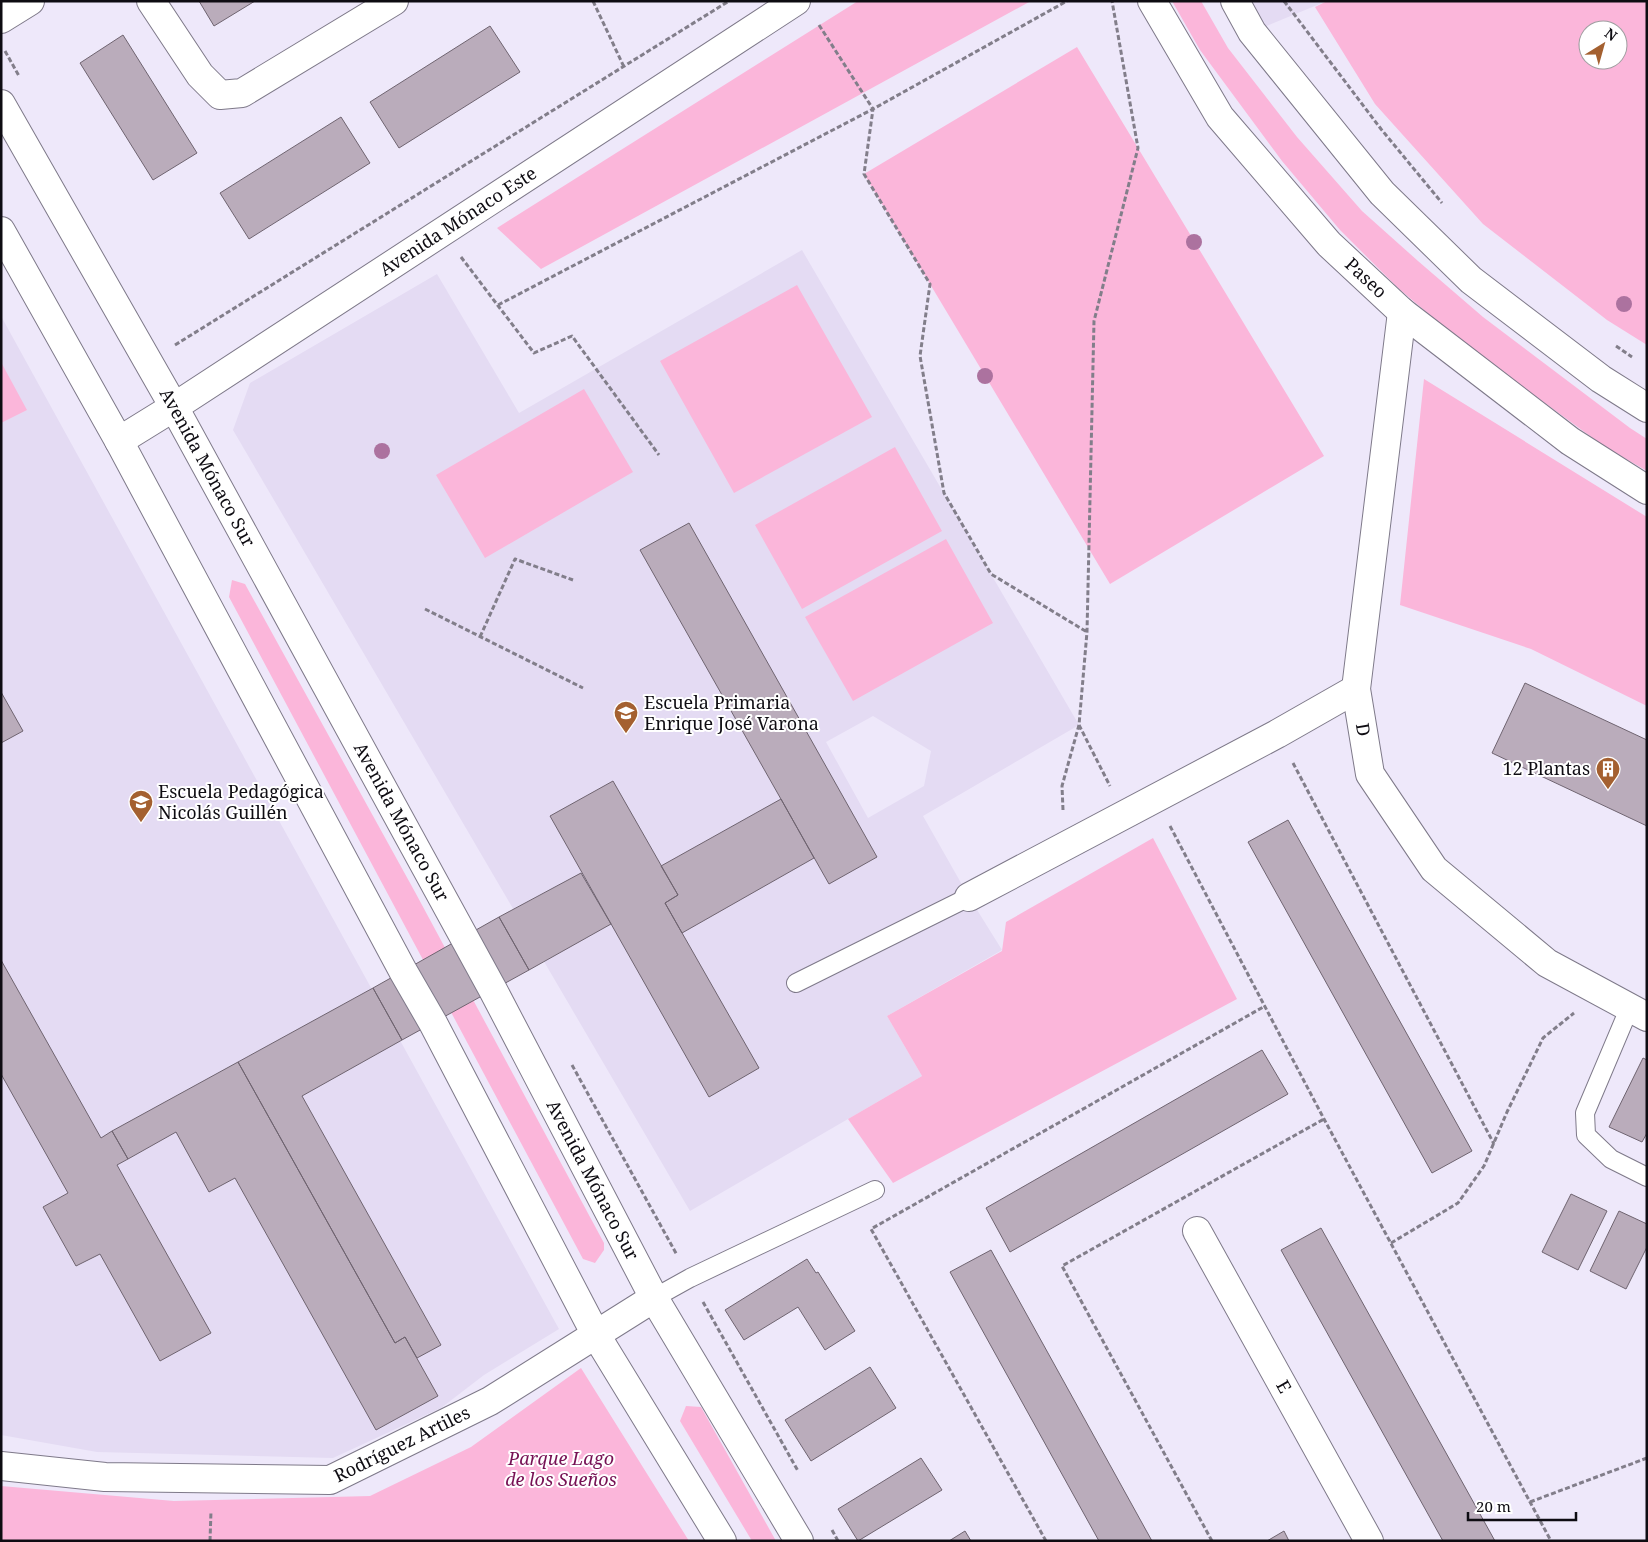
<svg xmlns="http://www.w3.org/2000/svg" width="1648" height="1542" font-family="'Noto Serif',serif">
  <style>
    .built { fill: #e4dbf3; fill-rule: evenodd }
    .green { fill: #fbb6da; fill-rule: evenodd }
    .building { fill: #baacbb; stroke: #6f6470 }
    .lines { fill: none; stroke-linecap: round; stroke-linejoin: round }
    .service-casing { stroke: #7e7989; stroke-width: 20 }
    .minor-casing { stroke: #7e7989; stroke-width: 30 }
    .tertiary-casing { stroke: #7e7989; stroke-width: 30 }
    .secondary-casing { stroke: #7e7989; stroke-width: 30 }
    .path { stroke: #827e8a; stroke-width: 3; stroke-dasharray: 5 2.5; stroke-linecap: butt }
    .service { stroke: #fff; stroke-width: 18 }
    .minor { stroke: #fff; stroke-width: 28 }
    .tertiary { stroke: #fff; stroke-width: 28 }
    .secondary { stroke: #fff; stroke-width: 28 }
    .tree { fill: #ac729f }
    .labels { text-anchor: middle; stroke-width: 4; stroke-linejoin: round; paint-order: stroke }
    .street-label { font-size: 18px; fill: #0e0c12; stroke: #fff }
    .poi-label { font-size: 18px; fill: #0e0c12; stroke: #fff; text-anchor: start }
    .park-label { font-size: 18px; font-style: italic; fill: #761154; stroke: #fff }
  </style>
  <rect width="100%" height="100%" fill="#eee8fa"/>
  <path class="built" d="M1235,1h92l-75,31z
    M802,250l277,475 -156,91 46,81 33,53 -115,66 35,60 -232,135 -457,-781 17,-47 187,-109 82,139zM873,716l58,35 -7,35 -56,32 -42,-76z
    M1,316l558,1013 -75,46 -43,33 -108,50 -236,-6 -96,-17z"/>
  <path class="green" d="M858,1h173l-490,268 -44,-41z
    M1172,1h29l27,47 69,89 65,74 56,50 65,56 147,111 17,11v32l-42,-24 -141,-103 -66,-56 -58,-58 -58,-69 -82,-111z
    M1327,1h320v344l-40,-25 -124,-96 -108,-120 -60,-97zM1588,30h30v30h-30z
    M1077,47l247,409 -214,128 -246,-410z
    M797,285l75,132 -138,76 -74,-132z
    M1,362l26,48 -26,13z
    M1424,379l223,138v189l-116,-57 -131,-44z
    M584,389l49,83 -148,86 -49,-83z
    M895,447l47,84 -140,78 -47,-84z
    M946,539l47,84 -140,78 -48,-84z
    M232,580l13,4 170,308 189,351v7l-9,13 -12,-4 -354,-662z
    M1153,838l84,161 -344,184 -45,-64 74,-43 -35,-60 115,-65 4,-29z
    M581,1368l108,173h-688v-55l173,15 196,-5 101,-49z
    M686,1406l15,1 75,134h-24l-72,-120z"/>
  <path class="building" d="M199,1h56l-41,25z
    M490,26l30,46 -121,76 -29,-46z
    M123,35l74,118 -44,27 -73,-117z
    M341,117l29,46 -121,76 -29,-46z
    M689,523l188,334 -48,27 -189,-334z
    M1525,683l122,57v86l-155,-73z
    M1,692l22,39 -22,12z
    M613,781l65,114 -13,8 94,165 -50,29 -159,-281z
    M781,799l33,59 -132,75 -17,-30 13,-8 -17,-29z
    M1288,820l184,331 -40,22 -184,-331z
    M581,873l30,51 -82,46 -30,-53z
    M499,917l30,53 -127,70 -29,-52z
    M1,960l100,178 11,-7 16,28 -11,6 94,168 -51,28 -60,-107 -24,12 -33,-59 25,-14 -67,-119z
    M373,988l29,52 -100,56 139,249 -24,13 -12,-21 -10,6 -157,-281z
    M1262,1050l26,44 -278,158 -24,-44z
    M1643,1058l4,2v73l-5,9 -33,-15z
    M238,1062l157,281 10,-6 33,59 -62,34 -141,-252 -26,14 -33,-60 -48,27 -16,-28z
    M1571,1194l36,17 -29,59 -36,-18z
    M1619,1211l28,13v23l-21,42 -36,-18z
    M1321,1228l174,313h-52l-162,-291z
    M991,1250l161,291h-53l-149,-269z
    M807,1259l9,14 2,-1 37,59 -30,19 -27,-43 -54,33 -19,-30z
    M870,1367l26,41 -85,53 -26,-41z
    M921,1458l21,32 -84,51 -20,-32z
    M965,1531l6,10h-22z
    M1284,1531l5,10h-22z"/>
  <g class="lines">
    <defs>
      <path id="service" d="M796,983l173,-86
        M1629,1009l-44,104 1,22 25,24 36,18
        M654,1298l36,-20 185,-88"/>
      <g id="minor">
        <path d="M151,1l49,74 20,20 22,-2 152,-92"/>
        <path d="M1,19l29,-18"/>
        <path id="s1" d="M1402,312l-46,377 14,85 64,95 113,94 100,54"/>
        <path id="s2" d="M119,441l55,-34 622,-406"/>
        <path d="M969,897l308,-163 79,-45"/>
        <path id="s3" d="M1197,1231l172,310"/>
        <path id="s4" d="M1,1466l104,11 225,3 160,-79 164,-103"/>
      </g>
      <g id="tertiary">
        <path id="s5" d="M1152,1l68,116 109,127 73,68 168,129 77,49"/>
        <path d="M1235,1l17,31 130,161 89,87 130,99 46,29"/>
      </g>
      <g id="secondary">
        <path id="s6" d="M1,104l173,303 319,583 161,308 145,243"/>
        <path d="M1,231l118,210 284,530 30,52 163,312 126,206"/>
      </g>
    </defs>
    <use href="#service" class="service-casing"/>
    <use href="#minor" class="minor-casing"/>
    <use href="#tertiary" class="tertiary-casing"/>
    <use href="#secondary" class="secondary-casing"/>
    <path class="path" d="M593,1l31,66
      M1284,1l97,128 61,74
      M819,25l54,84 -9,65 66,110 -10,72 24,137 47,81 96,58
      M5,51l14,25
      M461,257l73,96 38,-17 87,119
      M498,305l375,-196 194,-108
      M175,345l554,-344
      M1616,346l16,11
      M425,609l158,79
      M480,637l35,-78 58,21
      M1079,725l31,61
      M1293,763l201,381
      M1063,810l-1,-24 17,-61 8,-93 7,-311 44,-173 -26,-147
      M1170,826l154,293 227,422
      M572,1065l105,190
      M1391,1243l67,-40 26,-37 23,-54 36,-74 31,-25
      M703,1302l95,169
      M1530,1502l117,-44
      M832,1530l6,11
      M210,1541l1,-30
      M1046,1541l-175,-312 394,-223
      M1212,1541l-150,-275 262,-147"/>
    <use href="#service" class="service"/>
    <use href="#minor" class="minor"/>
    <use href="#tertiary" class="tertiary"/>
    <use href="#secondary" class="secondary"/>
  </g>
  <g class="tree">
    <circle cx="1194" cy="242" r="8"/>
    <circle cx="1624" cy="304" r="8"/>
    <circle cx="985" cy="376" r="8"/>
    <circle cx="382" cy="451" r="8"/>
  </g>
  <defs>
    <symbol id="school-pin" viewBox="-11 -11 22 30"><path d="M0 17L-7.5 6A9.5 9.5 0 1 1 7.5 6Z" fill="#a46030" stroke="#fff"/><path d="M0-5L7-2L0 1L-7-2ZM-4 1L0 2.5L4 1V4Q0 6-4 4Z" fill="#fff"/></symbol>
    <symbol id="building-pin" viewBox="-11 -11 22 30"><path d="M0 17L-7.5 6A9.5 9.5 0 1 1 7.5 6Z" fill="#a46030" stroke="#fff"/><path d="M-4-6H4V6H1V3H-1V6H-4ZM-2.5-4.3h1.7v1.8h-1.7ZM.8-4.3h1.7v1.8H.8ZM-2.5-1h1.7V.8h-1.7ZM.8-1h1.7V.8H.8Z" fill="#fff"/></symbol>
    <symbol id="university-pin" viewBox="-11 -11 22 30"><path d="M0 17L-7.5 6A9.5 9.5 0 1 1 7.5 6Z" fill="#a46030" stroke="#fff"/><path d="M0-5L7-2L0 1L-7-2ZM-4 1L0 2.5L4 1V4Q0 6-4 4Z" fill="#fff"/></symbol>
  </defs>
  <g fill-rule="evenodd">
    <use href="#school-pin" x="612" y="699" width="28" height="38"/>
    <use href="#building-pin" x="1594" y="755" width="28" height="38"/>
    <use href="#university-pin" x="127" y="788" width="28" height="38"/>
  </g>
  <g class="labels">
    <g class="street-label">
      <text dy="6" stroke="none"><textPath href="#s2" startOffset="404">Avenida Mónaco Este</textPath></text>
      <text dy="6" stroke="none"><textPath href="#s5" startOffset="352">Paseo</textPath></text>
      <text dy="6" stroke="none"><textPath href="#s6" startOffset="418">Avenida Mónaco Sur</textPath></text>
      <text dy="6" stroke="none"><textPath href="#s1" startOffset="421">D</textPath></text>
      <text dy="6" stroke="none"><textPath href="#s6" startOffset="822">Avenida Mónaco Sur</textPath></text>
      <text dy="6" stroke="none"><textPath href="#s6" startOffset="1228">Avenida Mónaco Sur</textPath></text>
      <text dy="6" stroke="none"><textPath href="#s3" startOffset="178">E</textPath></text>
      <text dy="6" stroke="none"><textPath href="#s4" startOffset="410">Rodríguez Artiles</textPath></text>
    </g>
    <g class="poi-label">
      <text x="644" y="709">Escuela Primaria<tspan x="644" dy="21">Enrique José Varona</tspan></text>
      <text x="1590" y="775" text-anchor="end">12 Plantas</text>
      <text x="158" y="798">Escuela Pedagógica<tspan x="158" dy="21">Nicolás Guillén</tspan></text>
    </g>
    <g class="park-label">
      <text x="561" y="1465">Parque Lago<tspan x="561" dy="21">de los Sueños</tspan></text>
    </g>
  </g>
  <rect width="1648" height="1542" fill="none" stroke="#0e0c12" stroke-width="5"/>
  <g transform="translate(1603 45) rotate(37)"><circle r="24" fill="#ffffff" stroke="#9f9ea0"/>
  <path d="M0-4L9 19L0 12L-9 19Z" fill="#a46030"/>
  <text y="-8" font-size="14" font-weight="bold" text-anchor="middle" fill="#0e0c12">N</text>
  </g>
  <path d="M1468 1512v8h108v-8" fill="none" stroke="#0e0c12" stroke-width="2.5"/>
  <text x="1476" y="1512" font-size="15" fill="#0e0c12" stroke="#ffffff" stroke-width="4" paint-order="stroke">20 m</text>
</svg>
